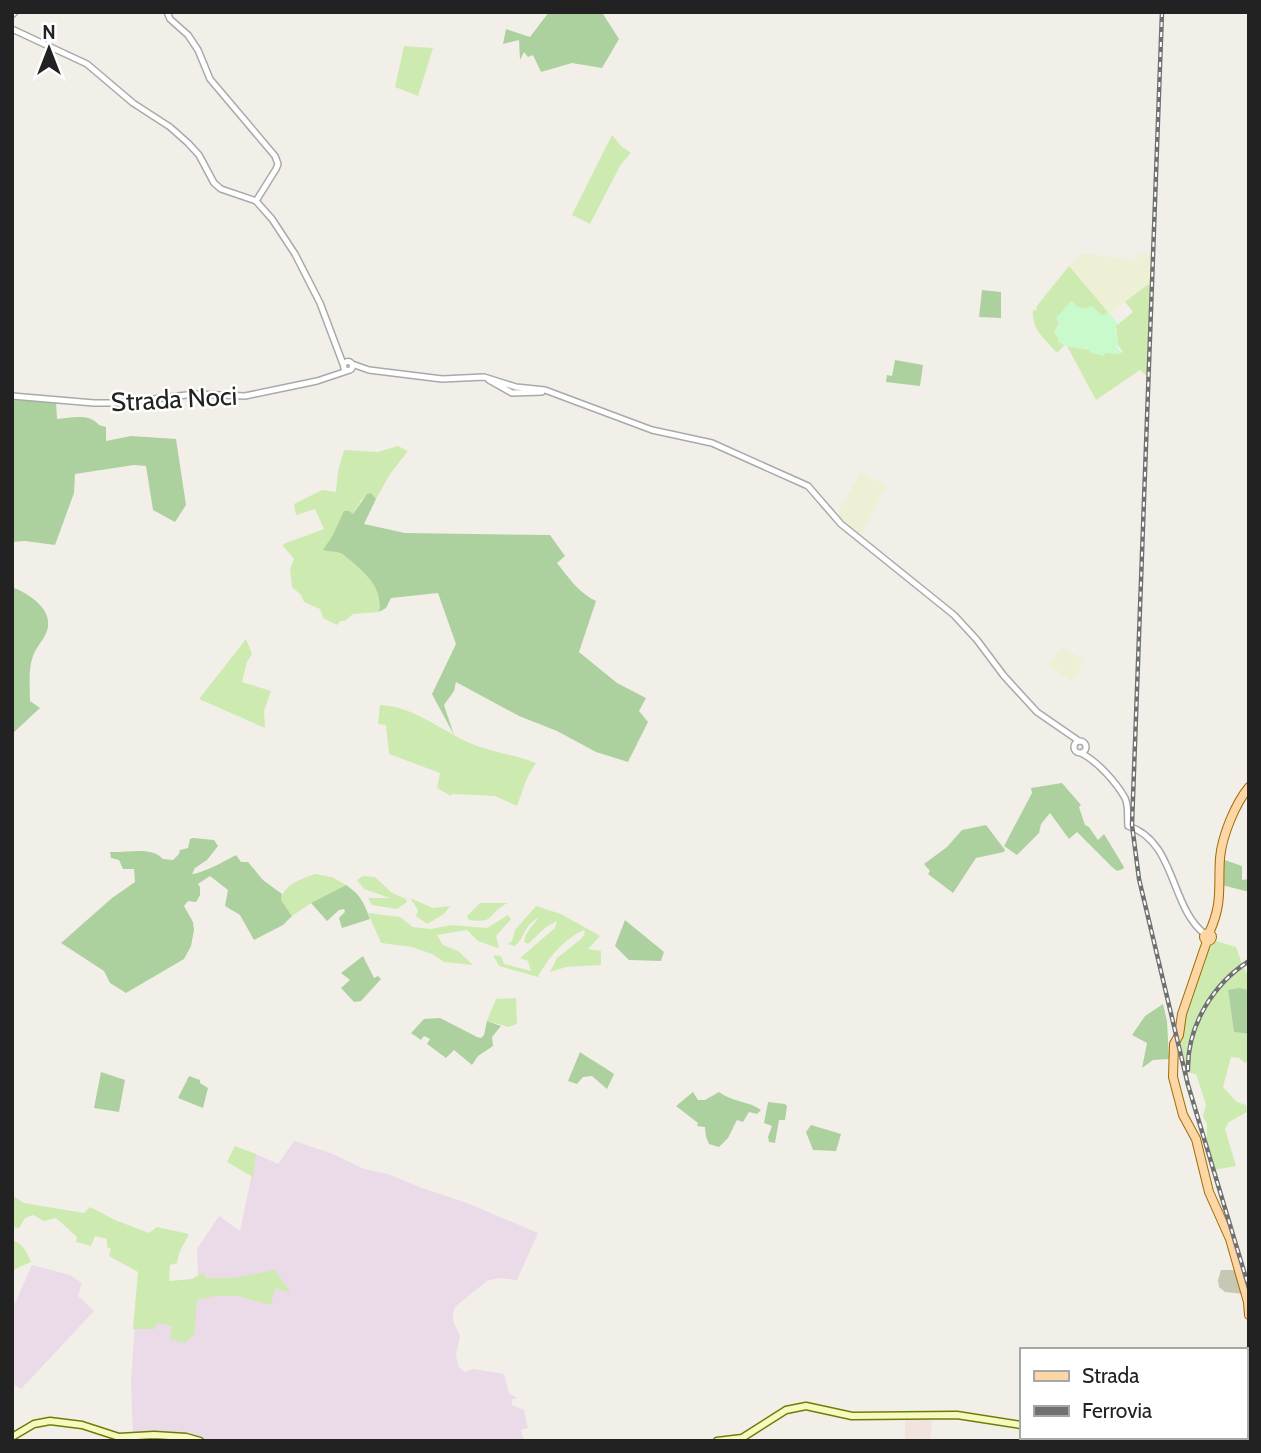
<svg xmlns="http://www.w3.org/2000/svg" width="1261" height="1453" font-family="Cabin,sans-serif">
  <style>
    .industrial { fill: #ebdbe8 }
    .military { fill: #f3e3dd }
    .construction { fill: #c7c7b4 }
    .farmland { fill: #eef0d5 }
    .grass { fill: #cdebb0 }
    .forest { fill: #add19e }
    .park { fill: #c8facc }
    .lines { fill: none; stroke-linecap: round; stroke-linejoin: round }
    .tertiary-casing { stroke: #a9a9a9; stroke-width: 8 }
    .secondary-casing { stroke: #707d05; stroke-width: 9 }
    .primary-casing { stroke: #a06b00; stroke-width: 10 }
    .tertiary { stroke: #fff; stroke-width: 5 }
    .secondary { stroke: #f7fabf; stroke-width: 6 }
    .primary { stroke: #fcd6a4; stroke-width: 8 }
    .rail-casing { stroke: #707070; stroke-width: 4.5 }
    .rail { stroke: #fff; stroke-width: 2; stroke-dasharray: 5; stroke-linecap: butt }
    .labels { text-anchor: middle; stroke-width: 5; stroke-linejoin: round; paint-order: stroke }
    .street-label { font-size: 26px; fill: #222; stroke: #fff }
  </style>
  <rect width="100%" height="100%" fill="#f2efe9"/>
  <path class="industrial" d="M294,1141l39,13 31,15 24,5 34,14 45,15 71,30 -21,47 -19,-2 -11,3 -32,26 -2,8v6l7,15 -4,18 2,12 7,6 8,-3 31,5 5,19 7,4v2h-4v6l12,5 4,18 -7,2 3,11h-324l-15,-4h-52l-2,-55 5,-74 62,-29 -1,-30 22,-33 21,15 16,-77 22,10z
    M32,1265l38,10 12,8 -4,13 16,15 -73,78 -9,-6v-73z"/>
  <path class="military" d="M933,1418l-3,23h-25v-22z"/>
  <path class="construction" d="M1221,1270h17l6,24 -19,-2 -6,-5 -1,-7z"/>
  <path class="farmland" d="M1082,253l52,7 6,-7 11,2 -1,30 -41,28 -40,-47z
    M861,472l26,13 -27,53 -21,-20v-8z
    M1061,647l24,13 -13,21 -24,-15z"/>
  <path class="grass" d="M404,46l29,2 -15,48 -23,-9z
    M612,135l9,11 10,7 -10,11 -31,60 -18,-9z
    M1069,266l39,46 -6,4 -25,-9 -5,-6 -18,32 5,5 -1,4 7,3 -7,7h-2c-12,-14 -25,-23 -23,-43l2,2 2,-2 -1,-2z
    M1147,285h3l-3,91 -7,-6 -44,30 -29,-54 49,8 7,-2 -5,-7 -2,-19 17,-14 -8,-10z
    M398,446l10,5 -18,23 -14,25 -5,-6 -9,6 -9,15 -29,35c6,3 10,2 16,4 4,1 7,5 10,7 16,14 33,28 29,52l-26,2 -8,7h-4l-4,4 -14,-7 -3,-9 -16,-7 -3,-7 -9,-8 -2,-18 4,-10 -11,-13v-2l41,-15 -9,-20 -19,6 -2,-11 28,-14 14,2 2,-21 6,-21 34,2z
    M246,639l6,15 -5,8 -5,20 29,9 -7,20 1,17 -66,-29z
    M380,705c33,1 62,26 92,39 20,8 43,11 64,19l-9,15 -10,28 -22,-10 -43,-2 -1,2 -14,-8 3,-15 -51,-19 -3,-29 -8,-1z
    M315,874l17,3 14,8 -35,18 -19,13 -11,-16c3,-16 20,-21 34,-26z
    M363,876l12,1 17,16 14,6 1,3 -10,7 -25,-4 -4,-7h22l-26,-9 -7,-9z
    M410,898l23,10 17,-2 -6,8 -17,10 -11,-8 2,-6z
    M480,903h28c-22,10 -11,21 -39,17l-2,-4z
    M536,906l25,8 39,22 -12,13 13,2v14l-35,2 -16,5 7,-14 24,-19 4,-6 -1,-3c-19,8 -37,29 -46,47l-39,-11 -6,-11 8,1 3,8 27,7 -3,-10 -8,-3 35,-30 2,-7 -11,6 -18,17 -4,-2 2,-8 13,-17c-18,12 -12,18 -24,29l-7,-2 4,-3 3,-11z
    M368,913l32,4 13,10 18,2 20,-4 36,3 21,-13 3,4 -15,17 3,11 -1,1 -20,-7 -11,-11 -30,5 6,10 15,6 15,14 -29,-3 -12,-8 -20,-7 -31,-4z
    M1216,941l20,6 6,17c-19,18 -37,34 -45,59l20,-33 26,-24 6,11v13h-21l6,42 15,2v27l-4,2 -6,-5 -8,-1 -8,30 14,15 9,3 1,7 -18,10 -4,7 11,37 -22,4 -7,-22v-23l-4,-9 3,-11 -10,-31 -7,-1 2,-26 5,-20 -7,20 -1,34c-3,-13 -11,-31 -9,-43 1,-17 24,-90 37,-97z
    M516,998l1,26 -8,3 -22,-6 9,-22z
    M235,1146l21,8 -3,23 -26,-15z
    M12,1195l12,8 60,10 6,-6 25,13 34,13 8,-6 32,7 -10,19 -2,10 -7,2 -1,16 23,-2 12,-7 2,6h27l42,-8 16,23 -16,-5 -4,17 -33,-9h-23l-18,4 -3,36h-3l-5,7 -16,-4 2,-13 -15,-3 -2,6h-22l5,-57 -29,-16 2,-7 -4,-2v-8l-12,-3 -4,10 -15,-4 1,-5 -21,-19 -12,3 -11,-6 -8,3 -6,10 -7,-1z
    M12,1240c11,4 15,12 19,22l-16,7 -3,8z"/>
  <path class="forest" d="M549,12l54,2 16,25 -17,29 -30,-5 -31,9 -8,-17 -5,2 -4,-5 -4,8 -1,-20 -16,4 3,-15 24,8z
    M982,290l19,2v26l-22,-1z
    M895,360l28,5 -3,21 -34,-4 1,-7 5,1z
    M12,398l44,3 1,18c14,-1 32,-6 42,6l7,2v14l25,-5 45,3 10,66 -11,17 -22,-12 -7,-44 -12,-1 -59,9 -1,19 -19,52 -30,-4 -13,1z
    M371,493l5,6 -12,25 41,9 145,2 15,21 -8,7c12,15 22,30 39,38l-17,51 38,31 29,15 -7,13 9,11 -20,40 -32,-10 -39,-21 -38,-15 -63,-34 -2,9 -10,14 10,30 -22,-41 24,-50 -18,-51 -47,5 -5,10 -7,4c4,-24 -13,-38 -29,-52 -3,-2 -6,-6 -10,-7 -6,-2 -11,-1 -17,-3l10,-15 11,-24h5l4,3 14,-20z
    M12,587c17,7 42,22 35,44 -3,9 -11,16 -14,25 -5,13 -3,31 -3,45l10,7 -28,26z
    M1062,783l19,22 -2,2 6,18 4,2 9,13 6,-6 20,33 -1,2 -6,2 -5,-4 -35,-35 -8,7 -19,-26 -9,11 -2,9 -22,22 -13,-9 28,-53 -1,-5z
    M986,825l19,25 -1,2 -28,6 -23,35 -25,-19 2,-3 -6,-7 23,-17 15,-17z
    M193,838l21,2 4,6 -11,14 -12,8 -3,6c11,-1 33,-13 44,-19l5,7h7l15,18 19,14 -1,6 11,16 -9,9 -29,15 -14,-25 -15,-9 3,-16 -18,-14 -12,8 2,3v8l-4,7 -8,-1 -4,5 9,16 1,8 -3,16 -7,13 -58,34 -16,-10 -6,-12 -43,-28 51,-45 23,-16 -1,-13h-11l-4,-9 -8,-2 -1,-6c17,1 41,-6 53,7l10,1 6,-6 1,-4 8,-2 2,-9z
    M1222,859l20,7v14l7,-1v13l-27,-7z
    M346,885c15,10 18,18 24,34l-28,9 -3,-10 6,-6 -1,-3 -5,1 -12,11 -16,-18z
    M625,920l39,32 -3,9 -32,-1 -14,-14z
    M363,956l11,22 4,-2 3,3 -20,22 -7,1 -13,-14 9,-8 -9,-7z
    M1239,988l10,2v44l-15,-2 -6,-42z
    M1163,1004l4,17 2,38 -16,1 -11,8 5,-25 -15,-8 13,-19z
    M440,1018l37,19 4,1 3,-3 3,-14 14,5 -9,11 1,9 -15,10 -6,9 -18,-15 -8,8 -19,-14 3,-5 -6,-3 -3,4 -10,-7 13,-14z
    M580,1052c13,9 21,13 34,22l-7,15 -15,-13 -9,1 -6,7 -9,-3z
    M101,1072l24,8 -6,32 -25,-4z
    M189,1076l11,4v3l8,5 -5,20 -25,-10z
    M693,1092l5,8h7l14,-8c13,10 30,9 42,18l-4,4 -8,-2 -6,10 -6,-2 -9,18 -9,9 -10,-3 -3,-7 -1,-10 -8,-1 1,-3 -22,-17z
    M768,1102l17,2 2,2 -2,14h-6l-4,23 -6,-1 -1,-5 4,-11 -8,-3z
    M811,1125l30,9 -5,17 -23,-1 -7,-18z"/>
  <path class="park" d="M1071,301l9,8 13,-3 9,10 6,-4 10,12 -3,5 4,18 -5,-2 8,8 -6,1 -10,-2 -2,4 -13,-3 -3,-4 -21,-3 -9,-4 1,-4 -5,-5 6,-8 -4,-7z"/>
  <g class="lines">
    <defs>
      <path id="tertiary" d="M167,12l3,7 18,16 10,15 12,29 65,77 3,8 -2,5 -20,32
        M12,15l3,-3
        M12,29l75,35 46,39 37,24 18,16 11,12 15,28 7,6 35,12 16,18 23,35 25,49 23,61
        M343.5 366a4.5 4.5 0 1 1 9 0a4.5 4.5 0 1 1-9 0Z
        M352,364l17,6 73,9 42,-2 32,10 29,3 107,40 60,13 96,43 33,38 113,91 23,25 27,36 33,36 42,29
        M489,380l23,13 30,-1
        M12,396l82,7h26l75,-9 50,2 72,-15 30,-10
        M1074 747a6 6 0 1 1 12 0a6 6 0 1 1-12 0Z
        M1081,753c16,8 35,29 44,45 4,8 2,19 3,28 48,15 42,82 77,108"/>
      <path id="secondary" d="M12,1437l22,-13 16,-3 32,4 37,12 35,-2 32,2 14,4
        M1105,1437l13,4
        M717,1441l25,-3 44,-28 20,-4 46,10 105,-1 64,10"/>
      <path id="primary" d="M1204 937a4 4 0 1 1 8 0a4 4 0 1 1-8 0Z
        M1209,933c14,-30 9,-45 11,-75 2,-22 15,-54 29,-71
        M1207,941l-25,73 -3,21 -5,9 -1,33 10,38 13,24 13,53 21,47 18,63 1,13"/>
    </defs>
    <use href="#tertiary" class="tertiary-casing"/>
    <use href="#secondary" class="secondary-casing"/>
    <use href="#primary" class="primary-casing"/>
    <use href="#tertiary" class="tertiary"/>
    <use href="#secondary" class="secondary"/>
    <use href="#primary" class="primary"/>
    <defs>
      <path id="rail" d="M1162,12l-30,813 7,54 49,206 61,203
        M1188,1070c-1,-44 25,-86 61,-109"/>
    </defs>
    <use href="#rail" class="rail-casing"/>
    <use href="#rail" class="rail"/>
  </g>
  <g class="labels">
    <g class="street-label">
      <text transform="translate(174 399) rotate(-3)" y="9">Strada Noci</text>
    </g>
  </g>
  <rect width="1261" height="1453" fill="none" stroke="#222222" stroke-width="28"/>
  <rect x="1020" y="1348" width="228" height="91" fill="#ffffff" stroke="#a7a7a7" stroke-width="2"/>
  <rect x="1034" y="1371" width="35" height="10" fill="#fcd6a4" stroke="#a7a7a7" stroke-width="2"/>
  <text x="1082" y="1383" font-size="21" fill="#222222">Strada</text>
  <rect x="1034" y="1406" width="35" height="10" fill="#707070" stroke="#a7a7a7" stroke-width="2"/>
  <text x="1082" y="1418" font-size="21" fill="#222222">Ferrovia</text>
  <g transform="translate(49 49)" stroke="#ffffff" stroke-width="5" paint-order="stroke">
  <path d="M0-5L12 26L0 18L-12 26Z" fill="#222222"/>
  <text y="-10" font-size="19" font-weight="bold" text-anchor="middle" fill="#222222">N</text>
  </g>
</svg>
